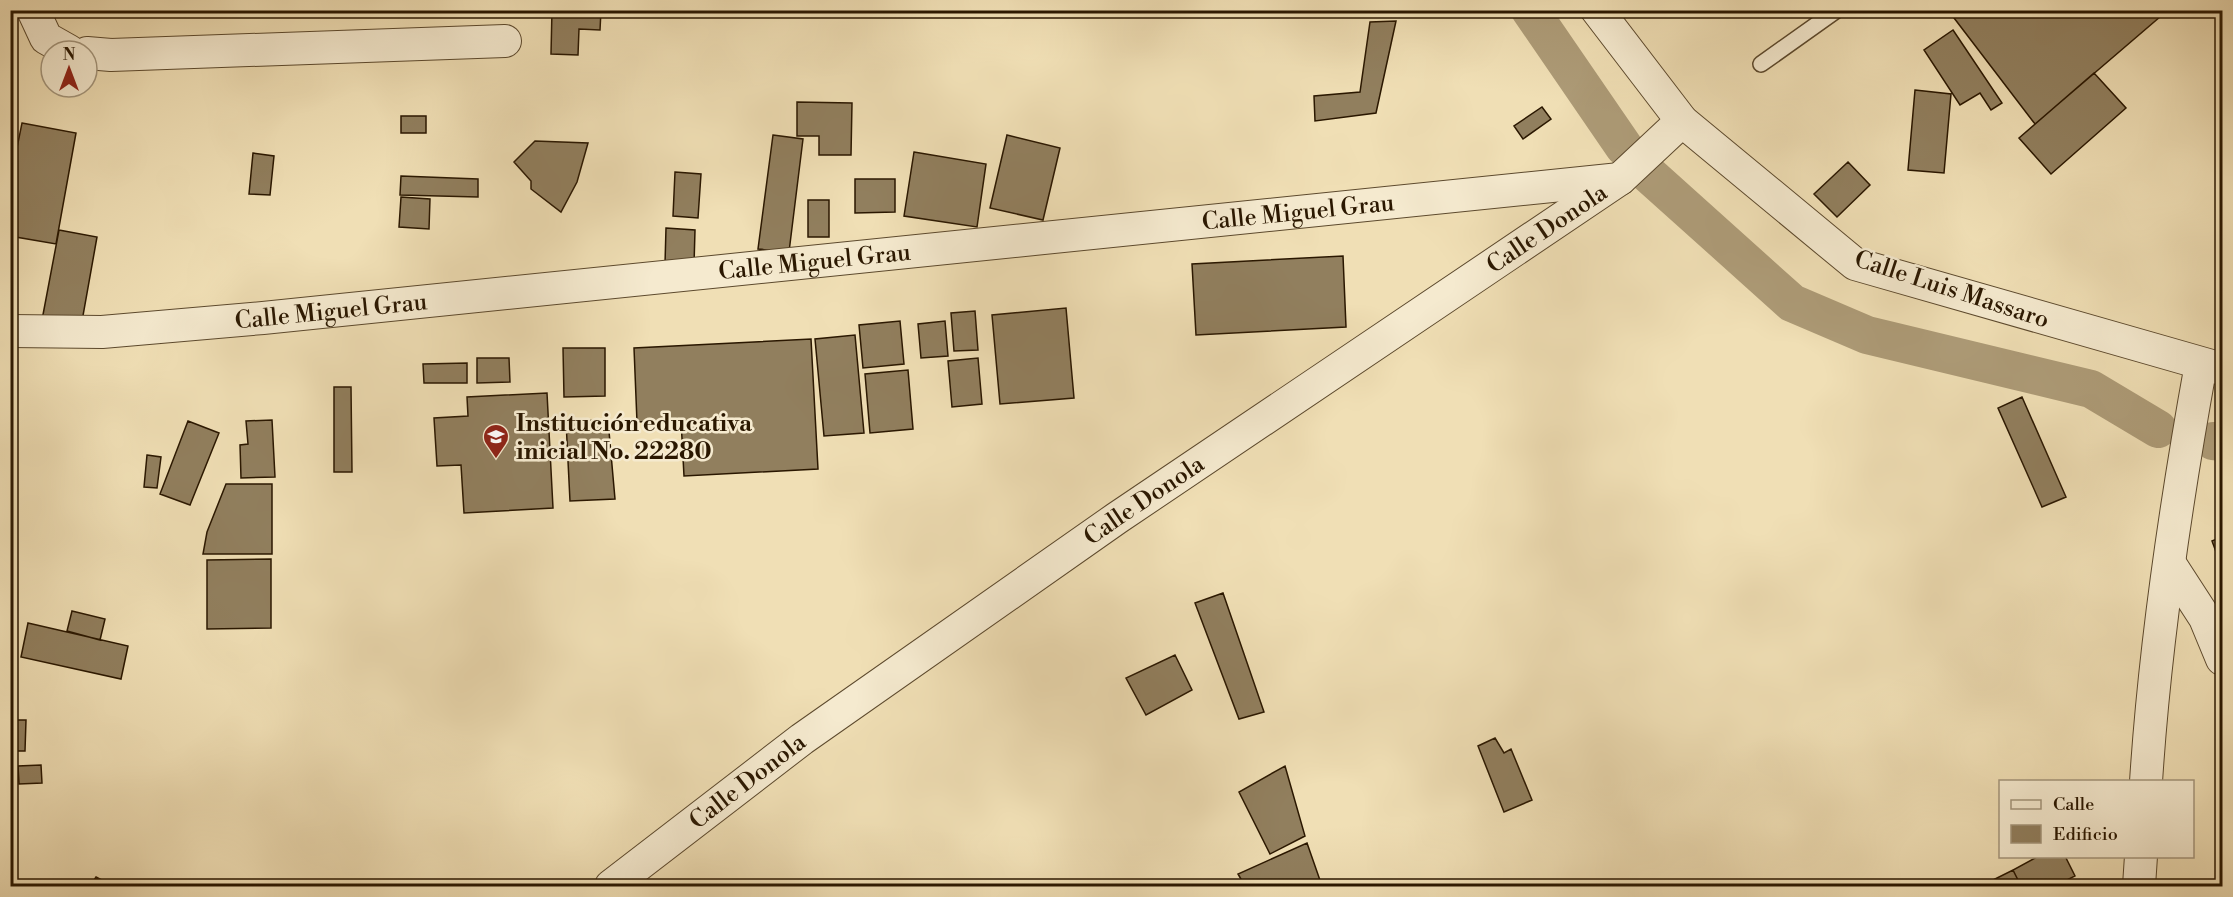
<svg xmlns="http://www.w3.org/2000/svg" width="2233" height="897" font-family="'Libre Bodoni',serif">
  <style>
    .lines { fill: none; stroke-linecap: round; stroke-linejoin: round }
    .canal { stroke: #ad9b77; stroke-width: 38 }
    .building { fill: #917f5e; stroke: #2a1700; stroke-width: 1.5 }
    .service-casing { stroke: #5c492d; stroke-width: 18 }
    .minor-casing { stroke: #5c492d; stroke-width: 34 }
    .service { stroke: #f5eacf; stroke-width: 15 }
    .minor { stroke: #f5eacf; stroke-width: 32 }
    .labels { text-anchor: middle; stroke-width: 5; stroke-linejoin: round; paint-order: stroke }
    .street-label { font-size: 24px; fill: #2a1700; stroke: #f5eacf }
    .poi-label { font-size: 24px; font-weight: bold; fill: #2a1700; stroke: #f5eacf; text-anchor: start }
  </style>
  <rect width="100%" height="100%" fill="#f0dfb5"/>
  <filter id="stains"><feTurbulence type="fractalNoise" baseFrequency=".00333" numOctaves="4"/><feColorMatrix values="0 0 0 0 .2 0 0 0 0 .09 0 0 0 0 .02 0 0 0 .5 -.17"/></filter>
  <radialGradient id="worn" r=".72"><stop offset=".6" stop-color="#630" stop-opacity="0"/><stop offset="1" stop-color="#630" stop-opacity=".3"/></radialGradient>
  <g class="lines">
    <path class="canal" d="M1530,10l94,137
      M1646,172l146,131 75,32 224,54 67,40
      M2213,441l9,1"/>
  </g>
  <path class="building" d="M552,10h49l-1,20 -21,-1 -1,26 -27,-1z
    M1955,10h213l-133,114 -84,-110z
    M1396,21l-20,92 -61,8 -1,-25 46,-4 10,-70z
    M1953,30l49,73 -11,7 -11,-17 -20,12 -36,-55z
    M2094,73l32,35 -75,66 -32,-36z
    M1915,90l36,4 -7,79 -36,-3z
    M797,102l55,1 -1,52h-32v-19h-22z
    M1542,107l9,12 -28,20 -9,-13z
    M401,116h25v17h-25z
    M22,123l54,10 -20,111 -46,-8v-54z
    M773,135l30,4 -14,113 -31,-3z
    M1007,135l53,13 -17,72 -53,-12z
    M535,141l53,2 -11,39 -16,30 -30,-23v-8l-17,-19z
    M914,152l72,12 -9,63 -73,-11z
    M253,153l21,3 -4,39 -21,-1z
    M1848,162l22,23 -33,32 -23,-23z
    M675,172l26,2 -3,44 -25,-2z
    M401,176l77,3v18l-78,-2z
    M855,179h40v33l-40,1z
    M401,197l29,2 -1,30 -30,-2z
    M808,200h21v37h-21z
    M666,228l29,2 -1,35 -29,-1z
    M59,230l38,7 -16,90 -39,-7z
    M1343,256l3,71 -150,8 -4,-71z
    M1066,308l8,90 -74,6 -8,-89z
    M975,311l3,39 -24,1 -3,-38z
    M900,321l4,43 -41,4 -4,-43z
    M945,321l3,35 -27,2 -3,-34z
    M855,335l9,98 -40,3 -9,-97z
    M811,339l7,130 -134,7 -3,-56 -44,2 -3,-74z
    M563,348h42v48l-41,1z
    M477,358h32l1,24 -33,1z
    M978,358l4,46 -30,3 -4,-46z
    M467,363v20h-43l-1,-19z
    M908,370l5,59 -43,4 -5,-59z
    M334,387h17l1,85h-18z
    M547,393l6,115 -89,5 -3,-48 -24,1 -3,-48 34,-2 -1,-19z
    M2022,397l44,100 -24,10 -44,-99z
    M272,420l3,57 -34,1 -1,-33 8,-1 -2,-23z
    M608,420l7,79 -45,2 -4,-80z
    M188,421l31,12 -29,72 -30,-11z
    M147,455l14,2 -4,31 -13,-1z
    M226,484h46v70h-69l4,-22z
    M2222,537v31l-10,-27z
    M271,559v69l-64,1v-69z
    M1223,593l41,119 -25,7 -44,-116z
    M72,611l33,8 -5,21 -33,-9z
    M28,623l100,23 -7,33 -100,-22z
    M1175,655l17,35 -46,25 -20,-37z
    M10,720h16l-1,31h-15z
    M1495,738l9,15 7,-4 21,51 -28,12 -26,-66z
    M41,765l1,18 -23,1 -1,-18z
    M1285,766l20,70 -35,18 -31,-62z
    M1307,843l15,43h-77l-7,-12z
    M2039,856h26l10,20 -20,10h-34l-8,-16z
    M2013,870l8,16h-40z
    M96,877l15,8 -1,1h-20z"/>
  <g class="lines">
    <defs>
      <path id="service" d="M1761,64l76,-54"/>
      <g id="minor">
        <path d="M33,10l13,28 23,13"/>
        <path d="M1597,10l85,111 173,143 367,105"/>
        <path d="M87,53l24,2 394,-14"/>
        <path id="s1" d="M10,331l92,1 161,-14 1357,-139"/>
        <path d="M2170,564l35,54 17,41"/>
        <path d="M2146,782c9,-141 30,-280 55,-418"/>
        <path id="s2" d="M611,886l191,-147 315,-221 503,-339 62,-58"/>
        <path d="M2139,886l2,-30"/>
      </g>
    </defs>
    <use href="#service" class="service-casing"/>
    <use href="#minor" class="minor-casing"/>
    <use href="#service" class="service"/>
    <use href="#minor" class="minor"/>
  </g>
  <defs>
    <symbol id="school-pin" viewBox="-11 -11 22 30"><path d="M0 17L-7.5 6A9.5 9.5 0 1 1 7.5 6Z" fill="#8f2418" stroke="#f5eacf"/><path d="M0-5L7-2L0 1L-7-2ZM-4 1L0 2.5L4 1V4Q0 6-4 4Z" fill="#fff"/></symbol>
  </defs>
  <g fill-rule="evenodd">
    <use href="#school-pin" x="481" y="422" width="30" height="40"/>
  </g>
  <g class="labels">
    <g class="street-label">
      <text dy="8" stroke="none"><textPath href="#s1" startOffset="1294">Calle Miguel Grau</textPath></text>
      <text dy="8" stroke="none"><textPath href="#s2" startOffset="1144">Calle Donola</textPath></text>
      <text dy="8" stroke="none"><textPath href="#s1" startOffset="808">Calle Miguel Grau</textPath></text>
      <text transform="translate(1952 289) rotate(18)" y="8">Calle Luis Massaro</text>
      <text dy="8" stroke="none"><textPath href="#s1" startOffset="322">Calle Miguel Grau</textPath></text>
      <text dy="8" stroke="none"><textPath href="#s2" startOffset="658">Calle Donola</textPath></text>
      <text dy="8" stroke="none"><textPath href="#s2" startOffset="172">Calle Donola</textPath></text>
    </g>
    <g class="poi-label">
      <text x="516" y="431">Institución educativa<tspan x="516" dy="28">inicial No. 22280</tspan></text>
    </g>
  </g>
  <rect width="2233" height="897" fill="none" stroke="#f0dfb5" stroke-width="36"/>
  <rect x="12" y="12" width="2209" height="873" fill="none" stroke="#2a1700" stroke-width="3"/>
  <rect x="18" y="18" width="2197" height="861" fill="none" stroke="#2a1700" stroke-width="1.5"/>
  <rect x="1999" y="780" width="195" height="78" fill="#f5eacf" stroke="#a4967c" stroke-width="1.5"/>
  <rect x="2011" y="800" width="30" height="9" fill="#f5eacf" stroke="#a4967c" stroke-width="1.5"/>
  <text x="2053" y="810" font-size="18" fill="#2a1700">Calle</text>
  <rect x="2011" y="825" width="30" height="18" fill="#917f5e" stroke="#a4967c" stroke-width="1.5"/>
  <text x="2053" y="840" font-size="18" fill="#2a1700">Edificio</text>
  <g transform="translate(69 69)"><circle r="28" fill="#f5eacf" stroke="#a4967c" stroke-width="1.5"/>
  <path d="M0-4.5L10 22L0 15L-10 22Z" fill="#8f2418"/>
  <text y="-9" font-size="16" font-weight="bold" text-anchor="middle" fill="#2a1700">N</text>
  </g>
  <rect width="100%" height="100%" filter="url(#stains)"/>
  <rect width="100%" height="100%" fill="url(#worn)"/>
</svg>
